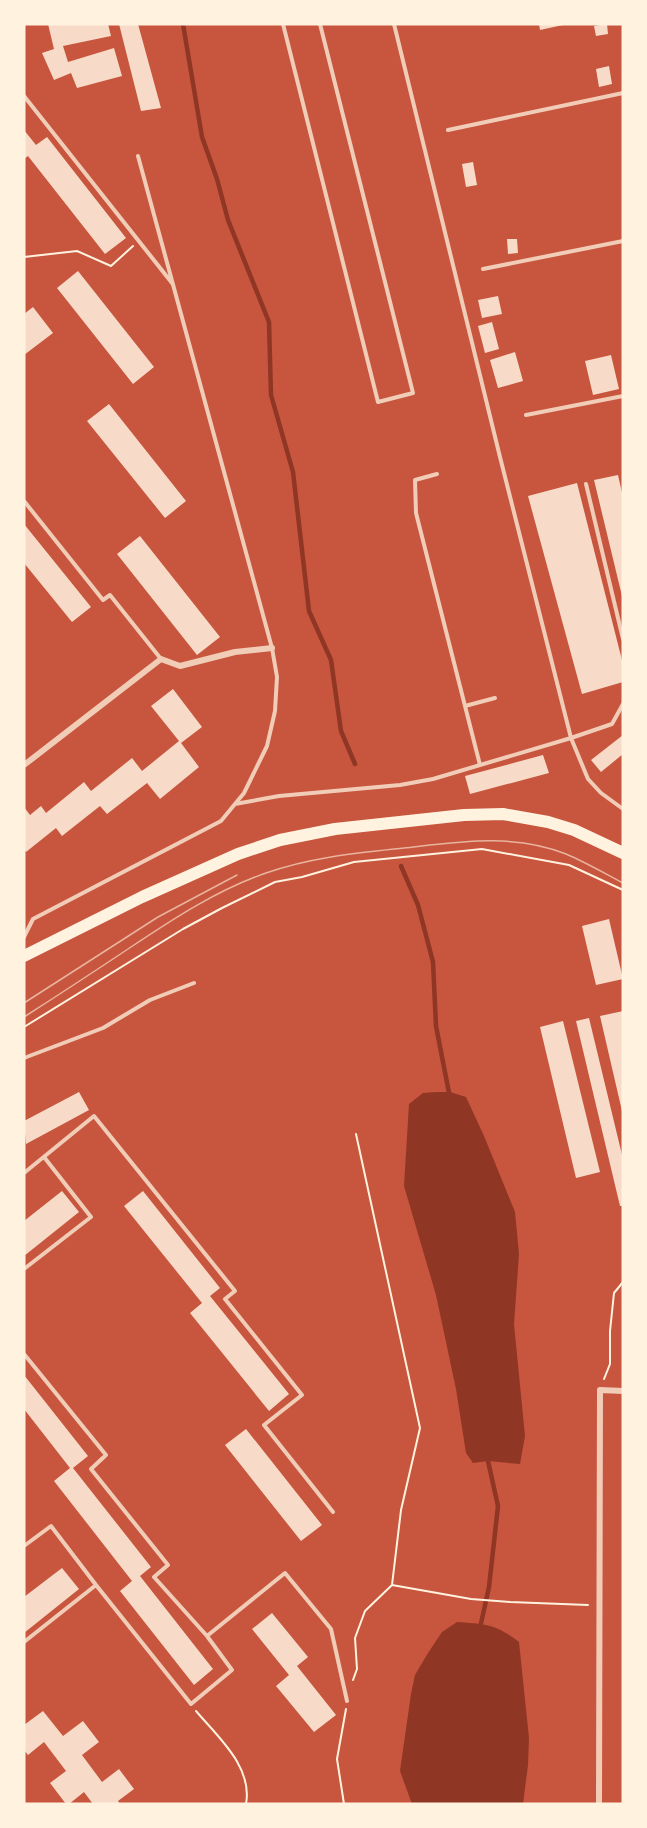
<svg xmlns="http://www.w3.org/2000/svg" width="647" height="1828" font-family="'DM Sans',sans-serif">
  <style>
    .water { fill: #8f3625 }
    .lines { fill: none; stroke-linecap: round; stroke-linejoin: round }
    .stream { stroke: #8f3625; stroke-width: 4.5 }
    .building { fill: #f7dbc8 }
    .path { stroke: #fff3e0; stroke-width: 2 }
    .service { stroke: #f1ccb7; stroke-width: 4 }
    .minor { stroke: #f1ccb7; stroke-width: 6 }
    .secondary { stroke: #fff3e0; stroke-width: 12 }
    .tram { stroke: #e9b49f; stroke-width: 1.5 }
  </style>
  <rect width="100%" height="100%" fill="#c8553d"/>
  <path class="water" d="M437,1092h13l16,5 18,39 31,76 4,42 -5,70 11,112 -5,28 -32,-3 -15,2 -7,-10 -10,-64 -20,-94 -32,-109 5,-82 14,-11z
    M457,1622c28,2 39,2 62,20l10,96 -1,27 -5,39h-111l-12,-33 11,-77 4,-19 13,-22 14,-21z"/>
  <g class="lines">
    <path class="stream" d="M183,24l19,113 15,42 11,41 41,102 2,73 22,77 16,139 22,49 10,71 14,33
      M401,866l17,39 15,57 3,64 14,72
      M480,1628l9,-41 9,-81 -10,-45 1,-5"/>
  </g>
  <path class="building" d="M48,24h60l3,12 -48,10 5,16 46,-14 8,28 -45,12 -6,-15 -17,7 -12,-27 12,-4z
    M119,24h19l23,84 -20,3z
    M539,24h24v1l-23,5z
    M607,24l1,10 -12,2 -2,-10z
    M609,66l3,18 -13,3 -3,-18z
    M24,130l12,15 11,-8 79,101 -21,16 -77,-98 -4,3z
    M473,162l4,23 -11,2 -4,-23z
    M507,239h10l1,14 -10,1z
    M78,271l76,96 -21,17 -76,-96z
    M498,296l4,18 -20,4 -4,-18z
    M33,307l20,26 -29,22v-41z
    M492,322l7,27 -14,4 -7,-27z
    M515,352l8,29 -25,7 -8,-28z
    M611,355l8,34 -26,6 -8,-34z
    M109,404l77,97 -21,17 -78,-97z
    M618,475l5,22 -1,99 -28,-116z
    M577,483l46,181v18l-41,12 -54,-198z
    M24,524l67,83 -19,15 -48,-59z
    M140,536l80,101 -23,18 -80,-101z
    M173,689l29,38 -21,16 18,24 -39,32 -13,-16 -40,31 -7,-8 -38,30 -6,-8 -30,24 -2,-3v-42l6,8 11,-9 5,7 38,-31 7,9 41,-33 10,13 37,-30 -28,-35z
    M623,735v19l-22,18 -10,-12z
    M543,755l6,18 -79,21 -5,-18z
    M609,919l14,60 -27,6 -14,-59z
    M623,1011v99l-1,1 -22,-95z
    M589,1018l34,141v47h-3l-44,-185z
    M563,1021l37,151 -24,6 -36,-151z
    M79,1092l10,18 -63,34 -2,-23z
    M62,1191l17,21 -55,44v-35z
    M143,1191l77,97 -10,8 79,98 -20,17 -79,-98 12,-10 -78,-97z
    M24,1375l64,81 -15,12 78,99 -11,9 73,93 -19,16 -74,-94 12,-10 -78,-100 16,-13 -46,-59z
    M246,1429l76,96 -21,16 -76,-96z
    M62,1568l17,21 -55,44v-36z
    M272,1613l36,44 -11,9 39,49 -22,17 -38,-46 13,-11 -37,-46z
    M43,1711l20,25 20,-15 16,21 -17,13 20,27 17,-13 15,20 -16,12 2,3h-27l-9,-12 -15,12h-3l-16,-21 16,-12 -22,-29 -16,13 -4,-5v-25z"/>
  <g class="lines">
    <path class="path" d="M24,257l53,-6 34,15 22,-20
      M24,289v3
      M24,1027l159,-98 39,-21 53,-26 27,-5 52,-15 128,-13 87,16 54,25
      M604,1379l6,-15v-33l4,-38 9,-11
      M392,1585l79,14 39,3 78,3
      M353,1680l4,-11 -2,-31 10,-27 27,-26 9,-75 19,-82 -64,-294
      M196,1711c22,26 57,56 50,93
      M344,1804l-7,-45 9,-50"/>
    <path class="service" d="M283,24l95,378 35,-9 -93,-369
      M24,96l148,187
      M448,130l175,-37
      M483,269l140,-28
      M526,415l97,-19
      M437,474l-22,6 1,33 64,252
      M586,484l37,155
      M24,501l79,99 7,-5 51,64
      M623,704l-11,20 -41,14 17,41 13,14 22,16
      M465,706l30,-8
      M235,804l44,-8 121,-11 33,-6 138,-41 -71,-281 -106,-433
      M24,937l9,-18 188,-98 23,-28 23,-47 8,-35 2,-34 -5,-29 -134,-492
      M24,1058l79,-30 47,-28 44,-17
      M24,1173l70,-57 141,175 -10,8 77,96 -38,30 69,87
      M24,1269l67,-52 -47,-60
      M24,1354l82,101 -15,14 77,96 -14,12 53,59
      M24,1546l27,-20 45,59 -72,57
      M96,1585l95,119 41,-34 -25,-34 78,-63 46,56 16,72"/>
    <path class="minor" d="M24,765l137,-106 19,7 55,-14 37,-4
      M599,1804l1,-414 23,1"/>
    <path class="secondary" d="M24,956l118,-59 96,-43 42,-14 55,-11 129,-14 39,-1 45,8 26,8 49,23"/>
    <path class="tram" d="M24,1003l134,-86 79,-42
      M24,1017c36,-23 71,-46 107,-70 42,-28 86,-57 135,-74 45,-16 91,-20 138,-25 54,-6 110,-15 162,6 19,8 38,19 57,29"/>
  </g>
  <rect width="647" height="1828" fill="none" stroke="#fff3e0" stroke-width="51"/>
</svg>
